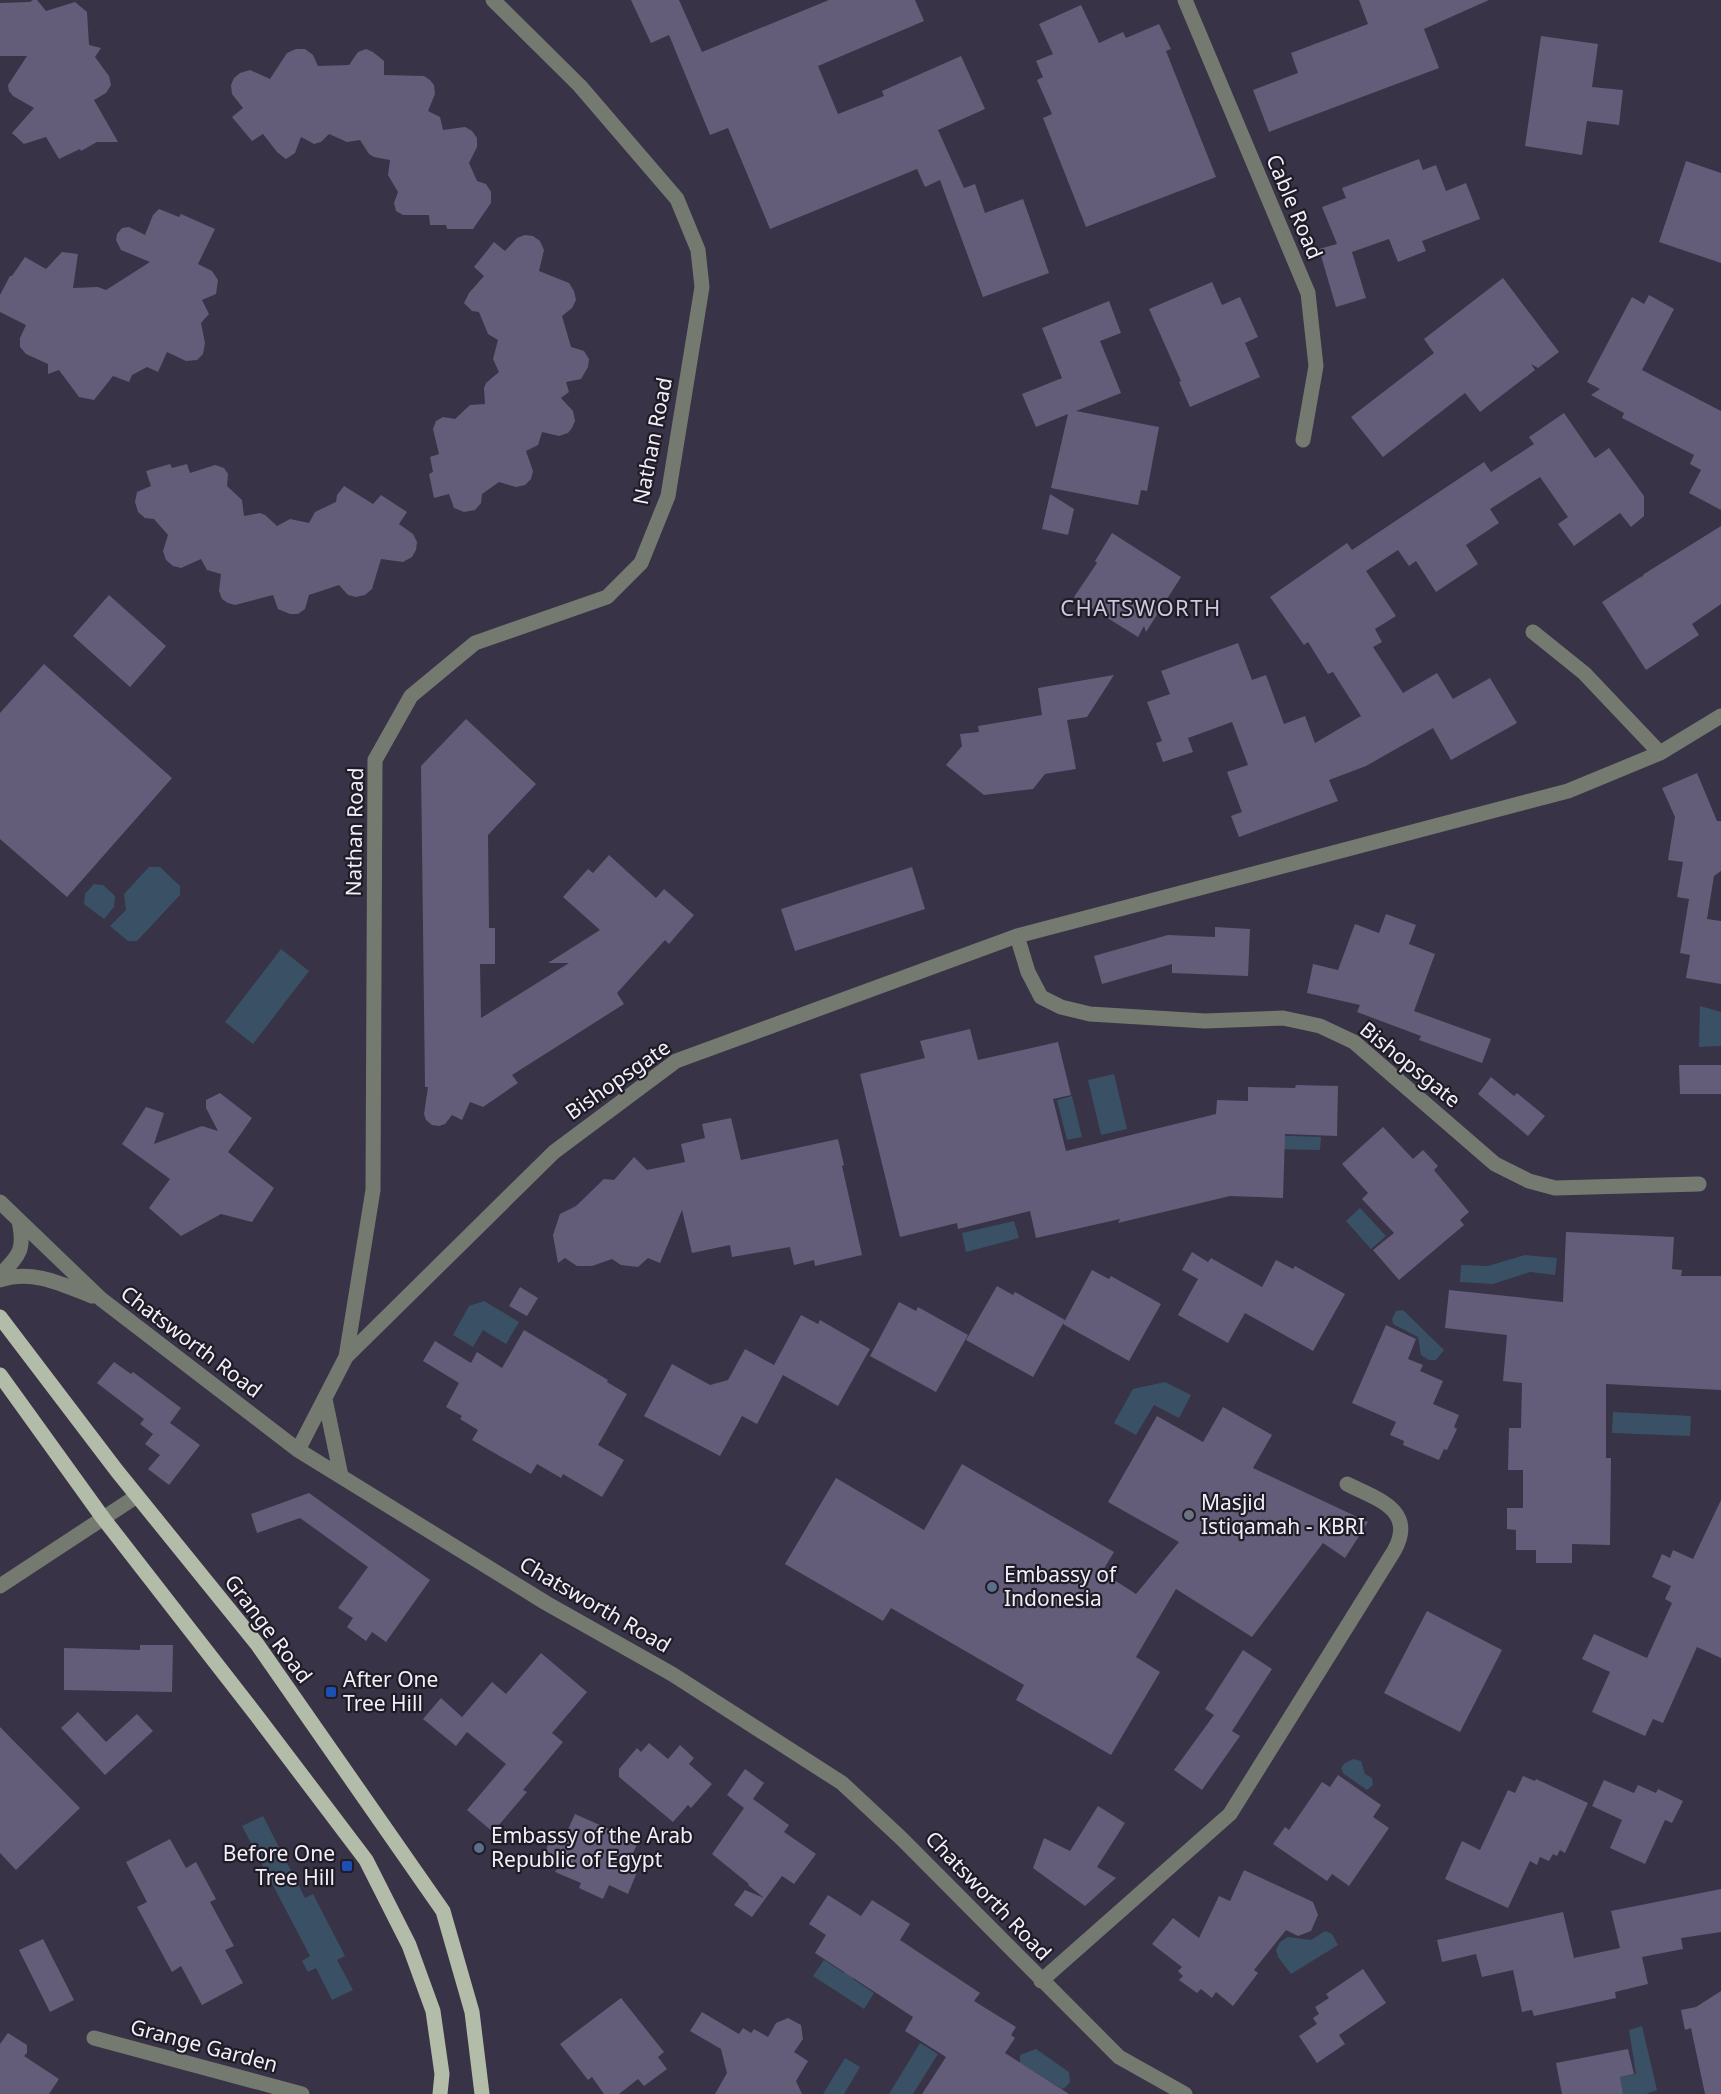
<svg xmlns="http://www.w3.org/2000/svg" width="1721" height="2094" font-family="'Noto Sans',sans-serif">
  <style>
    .water { fill: #3a5165 }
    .building { fill: #645d79 }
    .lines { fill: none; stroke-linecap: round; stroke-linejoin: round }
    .minor { stroke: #757a70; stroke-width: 15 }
    .major { stroke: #b3bca8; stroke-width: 15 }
    .worship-dot { fill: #6b7280; stroke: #1f1c25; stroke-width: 2 }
    .service-dot { fill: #5c6f8a; stroke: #1f1c25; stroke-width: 2 }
    .transit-dot { fill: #1a4fb4; stroke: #1f1c25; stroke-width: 2 }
    .labels { text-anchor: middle; stroke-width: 4.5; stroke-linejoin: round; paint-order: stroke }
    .street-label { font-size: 21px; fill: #f2effb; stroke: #1f1c25 }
    .poi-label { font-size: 21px; fill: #f2effb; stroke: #1f1c25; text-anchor: start }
    .neighbourhood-label { font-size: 22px; letter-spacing: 1.5px; fill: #cdc7df; stroke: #1f1c25 }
  </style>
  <rect width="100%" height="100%" fill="#383346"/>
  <path class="water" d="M149,867h11l20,19v9l-43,46h-9l-18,-15 16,-16 -2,-16z
    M94,884l9,1 12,11 -1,11 -10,12 -20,-15 1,-10z
    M281,949l28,22 -56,73 -28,-22z
    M1700,1006l21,6v34l-22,1z
    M1114,1074l13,55 -26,6 -13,-55z
    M1072,1096l10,41 -15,3 -10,-40z
    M1266,1135l55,2 -1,13 -54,-1z
    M1360,1208l26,28 -15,13 -25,-28z
    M1014,1221l5,17 -53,14 -4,-19z
    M1525,1255l32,3 -2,17 -25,-3 -37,12 -33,-2 1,-17 27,1z
    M484,1301l35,21 -13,22 -23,-14 -10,17 -20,-12 16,-29z
    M1403,1310l41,40 -8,10h-7l-8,-5 -3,-18 -25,-13 -1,-5 4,-8z
    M1165,1382l26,13 -12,23 -25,-13 -18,30 -22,-12 19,-34z
    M1613,1412l78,4 -1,20 -78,-3z
    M1353,1759l8,2 4,13 7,4 1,7 -6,5 -23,-16 -3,-6 4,-5z
    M263,1816l42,82 8,-4 32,62 -8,4 16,30 -21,10 -16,-32 -8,4 -6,-11 8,-5 -68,-130z
    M1325,1931l7,3 6,11 -47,29 -13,-17 -2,-7 4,-8 8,-5 23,3z
    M824,1960l20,13 3,-4 9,3 -3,7 21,14 -10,16 -51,-33z
    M1642,2026l15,64 -11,4h-23l-3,-17 16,-3 -7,-44z
    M920,2043l18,11 -25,40h-24z
    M1036,2049l33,23 1,10 -4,5 -4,2 -42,-26v-8z
    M845,2058l15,9 -16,27h-21z"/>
  <path class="building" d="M33,0h4l9,11 29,-9 12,10 2,33 12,3 -6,9 14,19 2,9 -5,8 -12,7 24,42h-21l-16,9 -1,-2 -21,10 -13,-22 -22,7 -12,-11 22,-25 -21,-12 -4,-5 -1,-6 19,-29h-27v-53l30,-1z
    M631,0h48l23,52 127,-52h86l9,21 -106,45 20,48 46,-18 -2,-5 79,-35 24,53 -47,21 26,58 11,-4 10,29 38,-14 26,74 -66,24 -43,-117 -15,7 -8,-18 -147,60 -42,-101 -18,7 -41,-100 -18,8z
    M1359,0h130l-65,29 15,39 -170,64 -16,-42 45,-17 -7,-20 77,-29z
    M1081,5l18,38 24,-11 3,6 33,-14 12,25 -5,2 50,126 -130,50 -43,-109 9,-4 -15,-34 6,-3 -7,-16 17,-7 -14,-30z
    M1541,36l57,8 -6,43 31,3 -4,35 -32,-4 -5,34 -57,-9z
    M296,49h9l8,6 5,11 31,-1 9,-13 8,-3 7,3 11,9v14l40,1 6,4 4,5 1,9 -7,17 12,6 3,13 22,-3 7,4 5,7v9l-8,16 8,18 9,3 5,8v11l-18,26h-26l-1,-4h-16l-1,-10h-26l-7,-4 -2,-8 4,-11 -10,-17 2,-15 -16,-3 -5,-3 -9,-14 -13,2 -18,-8 -8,8 -7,2 -13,-7 -6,16 -9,6 -9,-7 -14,-18 -11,7 -20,-24 11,-9 -11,-14 -1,-9 3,-7 6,-5 10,-3 20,9 17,-26z
    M1419,159l4,11 13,-5 10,26 20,-8 14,36 -58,22 4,10 -28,11 -9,-23 -37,13 14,46 -30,9 -17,-58 18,-5 -15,-37 24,-9 -4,-10z
    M1686,161l35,12v90l-62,-21z
    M159,209l20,8 2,-3 34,15 -17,35 14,7 6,9 -2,14 -14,6 7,14 -8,9 4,20 -2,11 -6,6 -11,1 -19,-9 -9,20 -11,-5 -15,8 -3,7 -16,-6 -19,24 -15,-3 -20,-27 -11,4v-10l-22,-10 -6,-7v-9l6,-13 -26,-13v-17l10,-19h2l13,-19 21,12 16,-17 16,2 -5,34 25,-1 8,3 44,-28 -29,-12 -5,-10 1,-6 5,-6 7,-1 16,8 8,-20z
    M525,235l8,1 7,5 4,9 -5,21 30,12 5,8 2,9 -4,8 -10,8 9,31 13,4 5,8 -1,8 -7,12 -15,3 3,10 -8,6 12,13 2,10 -3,7 -4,5 -9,3 -17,-4 -4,13 -12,6 7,20 -2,8 -6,6 -9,2 -17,-5 -17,12 -1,9 -6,7 -11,2 -10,-4 -5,-14 -15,4 -5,-24 4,-2 -3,-15 9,-3 -6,-25 3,-8 7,-4 12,2 15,-14 15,-1 -1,-16 2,-5 13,-11 -6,-13 5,-19 -10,-6 -9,-22 -7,-1 -8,-8 5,-10 15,-17 -10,-9 20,-25 11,9 12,-13z
    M1503,278l56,74 -21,16 -7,-4 4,6 -55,42 -15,-19 -82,64 -32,-40 83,-64 -10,-14z
    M1212,282l10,23 18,-8 18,40 -13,6 15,34 -70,30 -11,-25 2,-1 -32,-72z
    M1649,295l25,14 -32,61 79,41v99l-32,-17 12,-23 -11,-6 4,-9 -72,-37 2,-5 -33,-18 9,-6 -13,-7 45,-85 12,7z
    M1109,301l12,32 -21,8 21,52 -45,18 83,16 -12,64 -6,-1 -3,15 -87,-17 17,-74 -32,13 -14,-33 40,-16 -20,-50z
    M1564,413l31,45 14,-10 35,48v20l-13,11 -11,-14 -46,33 -16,-22 10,-7 -28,-40 -50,32 9,14 -33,22 12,19 -42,28 -20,-31 -7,5 -11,-16 -32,21 30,45 -21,13 7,13 -9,5 30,46 34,-20 16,26 37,-21 27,45 -66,37 -18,-32 -67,38 -37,14 9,21 -99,36 -8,-21 11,-4 -15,-40 21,-7 -16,-43 -44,16 5,14 -30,10 -7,-19 6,-2 -15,-39 23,-8 -9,-23 77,-28 14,37 14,-5 18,49 21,-8 10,27 46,-27 -28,-44 -5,2 -20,-32 -4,3 -34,-48 77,-54 5,7 132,-88 7,10 43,-28 -5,-7z
    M170,464l2,4 15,-4 3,9 25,-8 9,3 4,6 -1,12 15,14 2,16 16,-3 5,2 12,11 13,-7 19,4 6,-11 21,-10 1,-7 7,-9 29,18 8,-9 26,17 -8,12 14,10 4,8 -1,8 -4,7 -9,5 -22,-3 -9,30 -7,6 -9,2 -8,-2 -9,-10 -30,10 -4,14 -7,5h-8l-12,-5 -5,-14 -38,10 -7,-2 -6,-4 -3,-8 2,-17 -14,-4 -6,-11 -20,9 -8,-2 -7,-6 -3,-9 5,-16 -14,-16 -9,-1 -7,-6 -3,-10 2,-10 14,-6 -5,-15z
    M1050,494l24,15 -6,26 -26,-6z
    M1721,526v78l-29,20 7,11 -53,35 -44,-68 40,-26 -1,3 3,-5z
    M1112,533l69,44 -35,55 -2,-6 -6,11 -64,-40 23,-34 -2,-2z
    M109,595l57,51 -36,41 -57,-51z
    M44,664l128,114 -105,119 -67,-58v-126z
    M1114,675l-27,42 -20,3 9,49 -31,5 -12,15 -49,6 -38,-30 16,-19 -2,-12 19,-2 -1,-6 64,-11 -4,-27z
    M466,719l70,65 -48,51 1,93h6v36h-15l1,54 88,-55h-21l52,-33 -37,-33 25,-28 5,4 16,-18 47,43 8,-9 30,26 -25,29 -4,-4 -48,53 7,11 -112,71 6,8 -35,24 -13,-5 -8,18 -10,-5 -7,9 -6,2 -7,-1 -6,-5 -2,-6 4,-27h-3l-4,-321z
    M1697,773l20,48h4v50l-7,5 -7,43 14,2v63l-35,-6 4,-23 -10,-2 9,-54 -12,-2 6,-35 -15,-2 7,-43 -13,-29z
    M912,867l13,42 -130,42 -14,-42z
    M1386,914l30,11 -7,19 26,10 -21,57 77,28 -9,24 -63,-23 2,-4 -64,-24 3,-7 -53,-12 6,-29 25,6 17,-46 24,9z
    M1215,927l35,2 -2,47 -76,-3v-9l-70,20 -8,-28 74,-21 47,2z
    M970,1029l8,31 80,-18 13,53 -18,4 13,52 150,-37 1,-14 31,1v-14l47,1 1,-3 42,1 -1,50 -52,-2 -2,64 -53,-2 -112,27 2,-4 -84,19 -6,-27 -72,18 -1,-6 -57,14 -40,-163 65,-16 -5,-17z
    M1679,1065h42v29h-41z
    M1491,1077l23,19 3,-3 28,23 -17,20 -50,-42z
    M220,1093l32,25 -24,34 46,36 -22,34 -31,-8 -40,22 -32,-28 21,-29 -48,-35 24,-37 18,6 -10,31 48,-18 16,5 -12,-23v-8z
    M731,1118l10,42 97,-21 6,26 -2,1 20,89 -47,11 -1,-6 -20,5 -4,-18 -58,10 -2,-12 -38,8 -10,-43 -22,53 -12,-5 -10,9 -17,-2 -9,-6 -20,7h-15l-12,-8 -7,5 -5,-28 7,-21 16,-8 28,-27 10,1 20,-23 13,13 38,-8 -4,-18 24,-6 -3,-14z
    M1383,1127l30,32 10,-9 15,16 -4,4 35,42 -9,8 4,5 -65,55 -26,-30 21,-17 -32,-34 6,-6 -26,-29z
    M1566,1232l108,5 -2,32 10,1 -1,6h40v114l-115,-6v74h5l-1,87 -38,-1v19h-36v-13h-20v-20l-9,-1v-21h16v-38h-15l1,-42h12l1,-45 -19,-2 4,-46 -62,-7 4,-38 114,12z
    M1192,1252l16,10 3,-4 51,29 14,-27 17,9 2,-3 50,28 -32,57 -68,-38 -17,30 -50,-28 20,-36 -16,-9z
    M1092,1270l17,9 2,-3 50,28 -32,57 -66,-37z
    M997,1286l16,9 2,-3 50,28 -32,57 -67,-37z
    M520,1287l18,11 -11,18 -18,-10z
    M899,1302l17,9 2,-4 50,28 -32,57 -66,-36z
    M801,1315l17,9 2,-4 50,29 -32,57 -55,-31 -26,49 -15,-8 -22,40 -76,-40 28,-52 38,21 18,-5 17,-31 29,16z
    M1386,1325l30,14 -8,20 15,6 -3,6 23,10 -10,23 26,11 -5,12 3,2 -10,21 -3,-1 -5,11 -36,-15 1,-4 -14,-6 6,-13 -44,-19z
    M524,1330l84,50 -1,2 20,12 -29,51 26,15 -22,37 -39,-23 -2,4 -24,-14 -6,10 -59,-34 6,-10 -18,-11 2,-3 -16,-9 13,-24 -36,-22 12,-20 36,22 6,-11 25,16z
    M114,1362l17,12 2,-2 48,36 -11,15 30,22 -31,40 -21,-16 12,-14 -15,-11 8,-10 -13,-10 4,-5 -47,-36z
    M1223,1407l49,28 -19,33 115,54 -23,36 -22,-15 -71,94 -76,-48 -40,68 24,15 -49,83 -95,-55 8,-15 -133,-77 -8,13 -98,-57 51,-86 88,52 38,-66 152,88 -12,20 34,22 43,-52 -71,-40 49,-86 46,26z
    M309,1493l121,87 -44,62 -14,-10 -6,9 -19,-14 6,-9 -15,-10 30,-41 -68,-49 -43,15 -6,-19z
    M1721,1500v158l-24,-11 -34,76 -10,-4 -8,17 -53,-24 18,-40 -28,-13 12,-25 53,24 25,-55 -7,-4 6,-13 -19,-9 10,-23 8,4 3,-8 20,9z
    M1427,1611l75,39 -42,82 -76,-39z
    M140,1645h33l-1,47 -108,-2v-42l76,2z
    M1243,1650l29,19 -40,62 8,5 -38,54 -28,-20 40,-55 -9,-6z
    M541,1653l46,39 -35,41 11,9 -40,48 4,2 -34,40 -26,-22 39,-46 -39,-32 -11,14 -33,-27 18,-21 21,19 30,-35 14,12z
    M78,1712l28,30 31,-28 16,17 -48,44 -44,-47z
    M0,1727l80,81 -64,62 -16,-17z
    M649,1743l19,16 12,-14 14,13 -5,6 23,20 -21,24 -3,-3 -15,17 -54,-45v-8l18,-21 4,4z
    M745,1769l19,14 -11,16 36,26 -5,7 32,22 -22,30 -12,-8 -30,41 -18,-12 11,-15 19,8 -16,-13 1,-1 -37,-30 32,-46 -17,-13z
    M1338,1775l43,30 -8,12 16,11 -40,58 -17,-12 -5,7 -54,-37 12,-17 4,3 33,-48 8,5z
    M1523,1776l12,5 1,-2 52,24 -23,50 -5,-3 -3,6 -4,-2 -4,7 -9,-4 -3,8 -7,-4 -22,47 -63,-29 17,-38 18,9 28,-60 7,3z
    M1604,1780l30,13 4,-8 18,8 2,-4 25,12 -11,22 -7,-3 -20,44 -35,-16 12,-28 -30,-14z
    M1098,1806l27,17 -28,44 19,11 -31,28 -52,-38 11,-30 26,13z
    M575,1814l63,28 -11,25 10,5 -9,22 -19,-9 -6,14 -24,-11 2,-5 -26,-11 4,-9 -16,-7 10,-22 11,4z
    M170,1839l16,29 10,-6 20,37 -6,3 24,44 -9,4 18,33 -41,22 -21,-39 -9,6 -35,-65 10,-5 -21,-40z
    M1244,1870l69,32 5,13 -7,16 -13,5 -12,-6 -32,40 4,3 -25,33 -17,-14 -4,6 -11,-9 -4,4 -18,-13 4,-4 -5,-5 4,-4 -30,-23 21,-26 26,20 20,-42 11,5z
    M1721,1889v43l-40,6 2,11 -41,8 6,27 -33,8 1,6 -82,18 -2,-6 -10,2 -9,-42 -31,7 -6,-23 -34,8 -5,-22 126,-28 11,46 46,-10 -9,-37z
    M828,1895l33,21 11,-16 38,24 -10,16 80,53 -6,8 42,26 -5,8 4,3 -10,15 64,41h-147l24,-37 -41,-26 8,-14 -98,-64 11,-18 -17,-11z
    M43,1939l31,61 -24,12 -31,-62z
    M1363,1969l23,34 -47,32 6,9 -28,19 -18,-27 18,-12 -4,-6 6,-4 -4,-7 14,-9 -3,-4z
    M1721,1991v103h-16l-14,-66 -6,2 -4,-20 15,-3z
    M621,1998l43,54 -6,5 9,12 -23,17 -6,-7 -19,15h-15l-12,-17 -4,3 -28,-36z
    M702,2012l37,22 4,-6 8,5 3,-4 14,8 8,-14 12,-5 13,7 2,14 -9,13 14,9 -12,20 6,13h-87l12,-21 -6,-24 -31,-18z
    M8,2033l19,12v8l-3,3 35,23 -10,15h-49v-50z
    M1628,2049l6,25 -14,3 3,17h-61l-6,-31z"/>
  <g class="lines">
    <path class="minor" d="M1185,0l123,293 8,73 -13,74
      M1533,632l51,41 76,80
      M1017,936l11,36 13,25 20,10 29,7 115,7 78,-3 37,8 34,16 141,122 34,17 26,7 144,-4
      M0,1202l101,97 197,151 248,153 126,71 170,109 60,56 217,218 66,37
      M0,1275c20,-20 25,-26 19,-54
      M0,1280c32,-11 62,4 92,16
      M346,1357l208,-205 122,-91 341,-125 551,-145 92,-38 61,-37
      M325,1399l16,77
      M298,1450l48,-93 27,-167 2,-430 36,-64 64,-53 132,-46 34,-34 27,-67 34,-209 -4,-37 -21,-51 -97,-113 -87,-86
      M0,1586l137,-90
      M1041,1981l189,-167 164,-263c23,-41 -17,-52 -47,-67
      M94,2038l208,56"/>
    <path class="major" d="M0,1317l117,154 140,173 186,267 29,101 10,82
      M0,1375l103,143 154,198 109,144 43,85 24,66 9,63 -2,20"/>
  </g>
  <circle class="worship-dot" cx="1189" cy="1515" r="6"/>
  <g class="service-dot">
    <circle cx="992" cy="1587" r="6"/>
    <circle cx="479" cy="1848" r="6"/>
  </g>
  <g class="transit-dot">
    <rect x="325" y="1686" width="12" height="12" rx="3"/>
    <rect x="341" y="1860" width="12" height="12" rx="3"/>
  </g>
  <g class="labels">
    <g class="street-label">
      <text transform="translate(1294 207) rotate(67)" y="7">Cable Road</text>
      <text transform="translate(653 441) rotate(-79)" y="7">Nathan Road</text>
      <text transform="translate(355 832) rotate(-89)" y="7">Nathan Road</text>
      <text transform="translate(1410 1065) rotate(39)" y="7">Bishopsgate</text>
      <text transform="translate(618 1080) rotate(-35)" y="7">Bishopsgate</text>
      <text transform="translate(191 1342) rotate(37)" y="7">Chatsworth Road</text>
      <text transform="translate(595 1605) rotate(30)" y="7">Chatsworth Road</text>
      <text transform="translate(268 1629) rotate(53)" y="7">Grange Road</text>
      <text transform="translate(988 1896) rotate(46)" y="7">Chatsworth Road</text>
      <text transform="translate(204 2046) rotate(15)" y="7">Grange Garden</text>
    </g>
    <g class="poi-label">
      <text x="1201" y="1510">Masjid<tspan x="1201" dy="24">Istiqamah - KBRI</tspan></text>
      <text x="1004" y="1582">Embassy of<tspan x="1004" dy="24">Indonesia</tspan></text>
      <text x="343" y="1687">After One<tspan x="343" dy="24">Tree Hill</tspan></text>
      <text x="491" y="1843">Embassy of the Arab<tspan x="491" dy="24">Republic of Egypt</tspan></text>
      <text x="335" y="1861" text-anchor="end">Before One<tspan x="335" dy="24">Tree Hill</tspan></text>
    </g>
    <g class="neighbourhood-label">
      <text x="1141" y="616">CHATSWORTH</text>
    </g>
  </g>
</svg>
